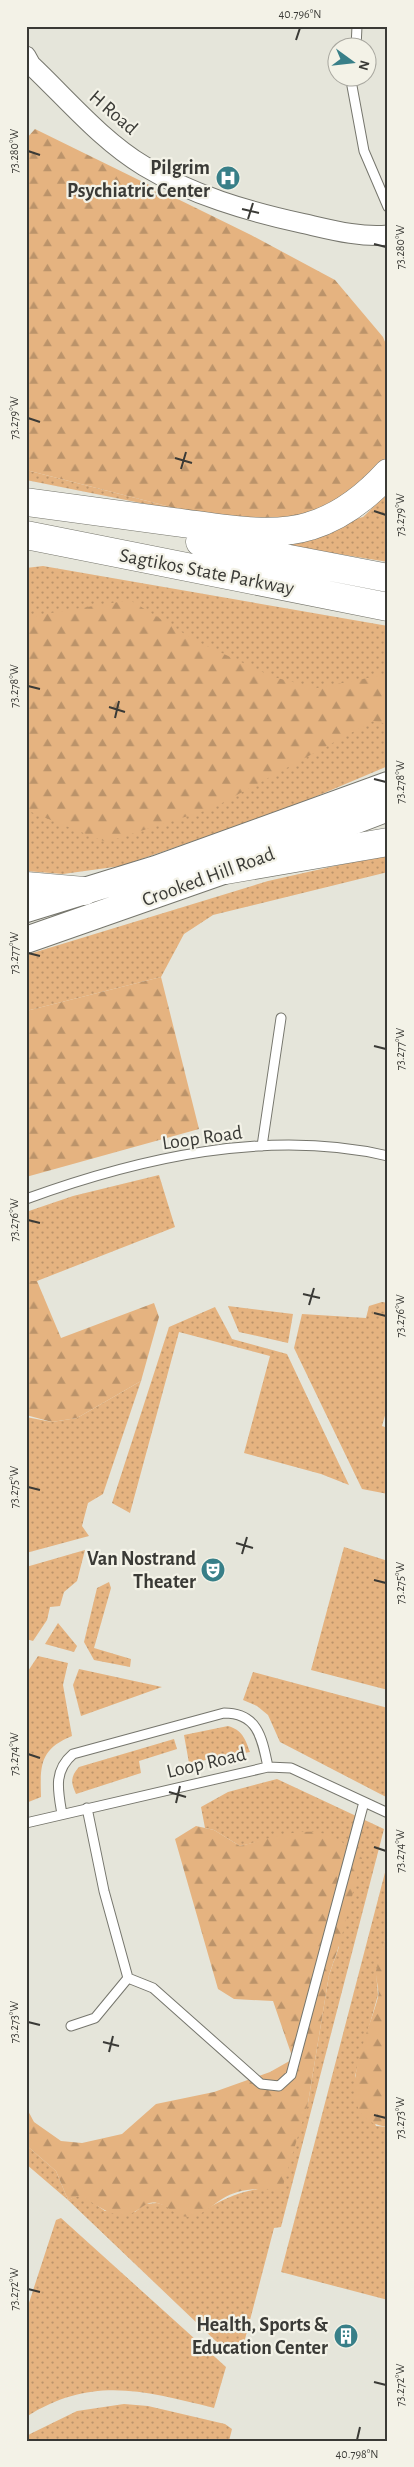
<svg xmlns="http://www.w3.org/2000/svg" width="414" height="2467" font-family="'Alegreya Sans',sans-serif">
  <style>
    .grass { fill: url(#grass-dots) }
    .forest { fill: url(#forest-firs) }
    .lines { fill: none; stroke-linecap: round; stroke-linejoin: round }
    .lane-casing { stroke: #76766d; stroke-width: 11 }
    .street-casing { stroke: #76766d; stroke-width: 21 }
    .secondary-casing { stroke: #76766d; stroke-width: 28 }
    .highway-casing { stroke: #76766d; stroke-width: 29 }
    .lane { stroke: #fff; stroke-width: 9 }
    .street { stroke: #fff; stroke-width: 19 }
    .secondary { stroke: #fff; stroke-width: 26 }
    .highway { stroke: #fff; stroke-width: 28 }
    .ticks { fill: none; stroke: #3a3a36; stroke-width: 2 }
    .labels { text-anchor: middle; stroke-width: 4.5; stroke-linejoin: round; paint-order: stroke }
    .street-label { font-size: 20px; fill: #3a3a36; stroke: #f3f2e7 }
    .poi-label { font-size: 20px; font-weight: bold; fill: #3a3a36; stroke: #f3f2e7; text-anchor: end }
    .neatline { fill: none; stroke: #3a3a36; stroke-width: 2 }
    .ticks-label { font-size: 12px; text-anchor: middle; fill: #3a3a36 }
  </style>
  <defs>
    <pattern id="grass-dots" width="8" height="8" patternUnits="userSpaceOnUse" patternTransform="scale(1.25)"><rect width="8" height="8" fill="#e5b380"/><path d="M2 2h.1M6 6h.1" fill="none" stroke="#bb936a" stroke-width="1.8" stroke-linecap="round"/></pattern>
    <pattern id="forest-firs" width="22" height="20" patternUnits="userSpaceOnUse" patternTransform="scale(1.25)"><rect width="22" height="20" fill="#e5b380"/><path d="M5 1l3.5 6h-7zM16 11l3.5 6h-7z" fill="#bb936a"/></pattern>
  </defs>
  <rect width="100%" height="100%" fill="#e5e5da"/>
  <path class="grass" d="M26,470l180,46 -180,-36z
    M388,493v69l-118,-19 93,-26z
    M43,566l345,60v140l-104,44 -163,56 -58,8 -37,-3v-303z
    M388,854v18l-175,43 -29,19 -23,43 -135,34v-56l242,-74z
    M159,1175l16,52 -138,54h-9l-2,-69 47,-16z
    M382,1302l6,1v102l-6,21 6,2v66l-26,-5 -68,-141 8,-34 64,4 3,-12z
    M228,1306l65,8 -5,29 -49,-11z
    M215,1307l17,32 55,15 62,131 -28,-11 -77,-21 26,-97 -91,-24 -49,181 -18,-10 57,-176z
    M141,1381l-38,113 -15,9 -6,23 7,10 -63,17v-136l26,5 25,-4z
    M344,1547l44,14v129l-77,-20z
    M85,1550l-8,31 -13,11 -4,14 -10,1 -3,13 -14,21 -7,-2v-72z
    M109,1582l2,6 -17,60 37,11 -1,8 -36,-7 -10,-18 13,-54z
    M58,1623l19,23 -3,6 -29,-8z
    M38,1656l30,7 -5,22 9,51c-32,13 -32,29 -31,61l-15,6v-129z
    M79,1669l83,18 -81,29 -8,-31z
    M253,1672l135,36v90l-108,-56 -12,-27 -11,-9 -14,-6z
    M228,1726c14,4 17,12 22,26l-61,11 -5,-28z
    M174,1739l3,10 -38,12 2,12 -65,21c-5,-11 -6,-17 3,-27z
    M277,1779l107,50 -103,398 -7,1 -30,115 5,2 -2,8 -26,-7 -153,-146 -42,-36v-19l30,26 12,29 13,-6 24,17 30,1 10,-8 12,-1 41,11c23,-14 41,-23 67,-26l43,-85 21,-128 10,-28 -48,-113 -51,12 -26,-16 -9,-2 -4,-21 27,-15z
    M388,1861v69l-12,42 2,23 -23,81 21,50 12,1v173l-107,-28z
    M61,2218l165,149 -12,41c-69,-17 -122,-33 -188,9v-105l30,-92z
    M124,2404l24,2 77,18 7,5 -3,12h-203v-4l4,-3 47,-23z"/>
  <path class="forest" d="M35,129l216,106 84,45 48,57 5,12v112l-67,50 -42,13 -73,-8 -180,-46v-331z
    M130,600l66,41 77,36 44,11 71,-14v50l-15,-3 -160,87 -107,34 -80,-32v-188l13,-7z
    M161,977l38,152 -173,48v-166z
    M26,1277l2,4h9l24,57 93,-35 5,14 -18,64 -64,37 -25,4 -26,-7z
    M196,1826l18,4 26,16c30,-7 69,-24 97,-7 9,5 17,13 25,19l-22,85 -11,32 -21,128 -27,89c-20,-5 -42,-4 -59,7 -8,5 -15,12 -23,15 -22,9 -25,-7 -42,-11 -9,-2 -14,4 -21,8 -18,12 -40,-6 -55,-16l-13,5 -12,-29 -30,-26v-38l8,15 27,19 21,2 40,-9 34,-30 58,-12 56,-20 23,-13 -20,-58 -39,-2 -16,-10 -43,-150z
    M388,1930v197c-63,-8 -19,-93 -10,-130 2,-8 -3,-18 -2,-26 3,-14 8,-27 12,-41z"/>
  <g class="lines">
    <defs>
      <path id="lane" d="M356,48l1,-22
        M353,78l-1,8 12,65 24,56
        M262,1146l19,-128
        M26,1199c113,-41 242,-71 362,-43
        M62,1814c-4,-23 -9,-43 11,-60l151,-41c34,0 38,25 44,54
        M26,1823l242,-56 23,1 97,45
        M128,1978l25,10 108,96 18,2 12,-11 73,-273
        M71,2026l24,-8 33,-40 -24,-87 -17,-83"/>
      <path id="street" d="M26,56l5,9c36,34 70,75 113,101 48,29 103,45 157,57 27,6 59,15 87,12"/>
      <path id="secondary" d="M26,909l130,-40 232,-84
        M26,940l200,-70 162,-62"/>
      <path id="highway" d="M26,502c49,7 99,13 148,20 41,5 96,17 136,4 30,-9 57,-30 78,-53
        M26,535l362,72
        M200,542l188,36
        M226,870l162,-28
        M26,886l58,5"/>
    </defs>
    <use href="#lane" class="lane-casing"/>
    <use href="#street" class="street-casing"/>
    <use href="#secondary" class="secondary-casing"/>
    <use href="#highway" class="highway-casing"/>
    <use href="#lane" class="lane"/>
    <use href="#street" class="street"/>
    <use href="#secondary" class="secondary"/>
    <use href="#highway" class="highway"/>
  </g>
  <path class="ticks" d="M296,40l4,-12M28,151l12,4M242,209l17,4M248,219l5,-16M374,244l12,3M28,418l12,4M175,458l17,5M181,469l5,-17M374,511l12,4M28,686l12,3M109,707l16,5M115,718l4,-17M374,779l12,3M28,953l12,3M374,1046l12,3M28,1220l12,3M303,1294l17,4M309,1305l5,-17M374,1313l12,3M28,1487l12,3M236,1543l17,5M242,1554l5,-17M374,1580l12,3M28,1754l12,4M169,1792l17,5M176,1803l4,-17M374,1847l12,4M28,2022l12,3M103,2042l16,4M109,2052l4,-16M374,2115l12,3M28,2289l12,3M374,2382l12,3M357,2440l3,-13"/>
  <defs>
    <symbol id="hospital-disc" viewBox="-11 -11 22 22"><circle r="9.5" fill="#387f88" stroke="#f3f2e7"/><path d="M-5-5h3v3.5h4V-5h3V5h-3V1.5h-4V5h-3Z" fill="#fff"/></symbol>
    <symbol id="theatre-disc" viewBox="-11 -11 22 22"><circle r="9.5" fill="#387f88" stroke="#f3f2e7"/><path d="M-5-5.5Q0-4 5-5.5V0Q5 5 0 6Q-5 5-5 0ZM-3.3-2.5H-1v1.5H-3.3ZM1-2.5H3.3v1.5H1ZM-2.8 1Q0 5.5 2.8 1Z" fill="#fff"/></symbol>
    <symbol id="building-disc" viewBox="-11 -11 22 22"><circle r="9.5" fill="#387f88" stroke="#f3f2e7"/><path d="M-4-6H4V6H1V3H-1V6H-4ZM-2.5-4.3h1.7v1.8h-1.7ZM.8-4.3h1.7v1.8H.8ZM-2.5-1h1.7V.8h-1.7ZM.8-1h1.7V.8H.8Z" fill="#fff"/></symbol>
  </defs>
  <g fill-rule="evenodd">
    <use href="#hospital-disc" x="214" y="164" width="28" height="28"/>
    <use href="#theatre-disc" x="199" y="1556" width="28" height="28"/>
    <use href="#building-disc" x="332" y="2322" width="28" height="28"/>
  </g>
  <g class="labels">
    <g class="street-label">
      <text transform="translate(114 112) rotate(41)" y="7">H Road</text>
      <text transform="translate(207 571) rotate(11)" y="7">Sagtikos State Parkway</text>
      <text transform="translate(208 876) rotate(-20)" y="7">Crooked Hill Road</text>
      <text transform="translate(202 1137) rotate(-8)" y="7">Loop Road</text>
      <text transform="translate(206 1762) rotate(-13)" y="7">Loop Road</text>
    </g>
    <g class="poi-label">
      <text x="210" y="174">Pilgrim<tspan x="210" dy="23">Psychiatric Center</tspan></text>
      <text x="196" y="1565">Van Nostrand<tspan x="196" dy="23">Theater</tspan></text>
      <text x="328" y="2331">Health, Sports &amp;<tspan x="328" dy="23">Education Center</tspan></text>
    </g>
  </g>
  <rect width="414" height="2467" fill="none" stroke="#f3f2e7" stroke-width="55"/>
  <g transform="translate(352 62) rotate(105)"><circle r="24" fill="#f3f2e7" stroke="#a9a8a0"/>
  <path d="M0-4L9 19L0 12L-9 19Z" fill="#387f88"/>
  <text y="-8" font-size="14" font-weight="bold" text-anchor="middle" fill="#3a3a36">N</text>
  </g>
  <rect x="28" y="28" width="358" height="2412" class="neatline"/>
  <g class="ticks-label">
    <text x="300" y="18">40.796°N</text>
    <text transform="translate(14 151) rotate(-90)" y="4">73.280°W</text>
    <text transform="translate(400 247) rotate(-90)" y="4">73.280°W</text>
    <text transform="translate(14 418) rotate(-90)" y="4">73.279°W</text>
    <text transform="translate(400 515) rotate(-90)" y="4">73.279°W</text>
    <text transform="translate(14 686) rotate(-90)" y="4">73.278°W</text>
    <text transform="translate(400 782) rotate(-90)" y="4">73.278°W</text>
    <text transform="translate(14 953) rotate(-90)" y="4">73.277°W</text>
    <text transform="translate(400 1049) rotate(-90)" y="4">73.277°W</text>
    <text transform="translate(14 1220) rotate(-90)" y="4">73.276°W</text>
    <text transform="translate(400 1316) rotate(-90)" y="4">73.276°W</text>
    <text transform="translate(14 1487) rotate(-90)" y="4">73.275°W</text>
    <text transform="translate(400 1583) rotate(-90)" y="4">73.275°W</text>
    <text transform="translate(14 1754) rotate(-90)" y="4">73.274°W</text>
    <text transform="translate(400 1851) rotate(-90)" y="4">73.274°W</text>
    <text transform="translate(14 2022) rotate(-90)" y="4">73.273°W</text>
    <text transform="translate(400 2118) rotate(-90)" y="4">73.273°W</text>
    <text transform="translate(14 2289) rotate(-90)" y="4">73.272°W</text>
    <text transform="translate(400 2385) rotate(-90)" y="4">73.272°W</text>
    <text x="357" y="2458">40.798°N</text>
  </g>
</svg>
